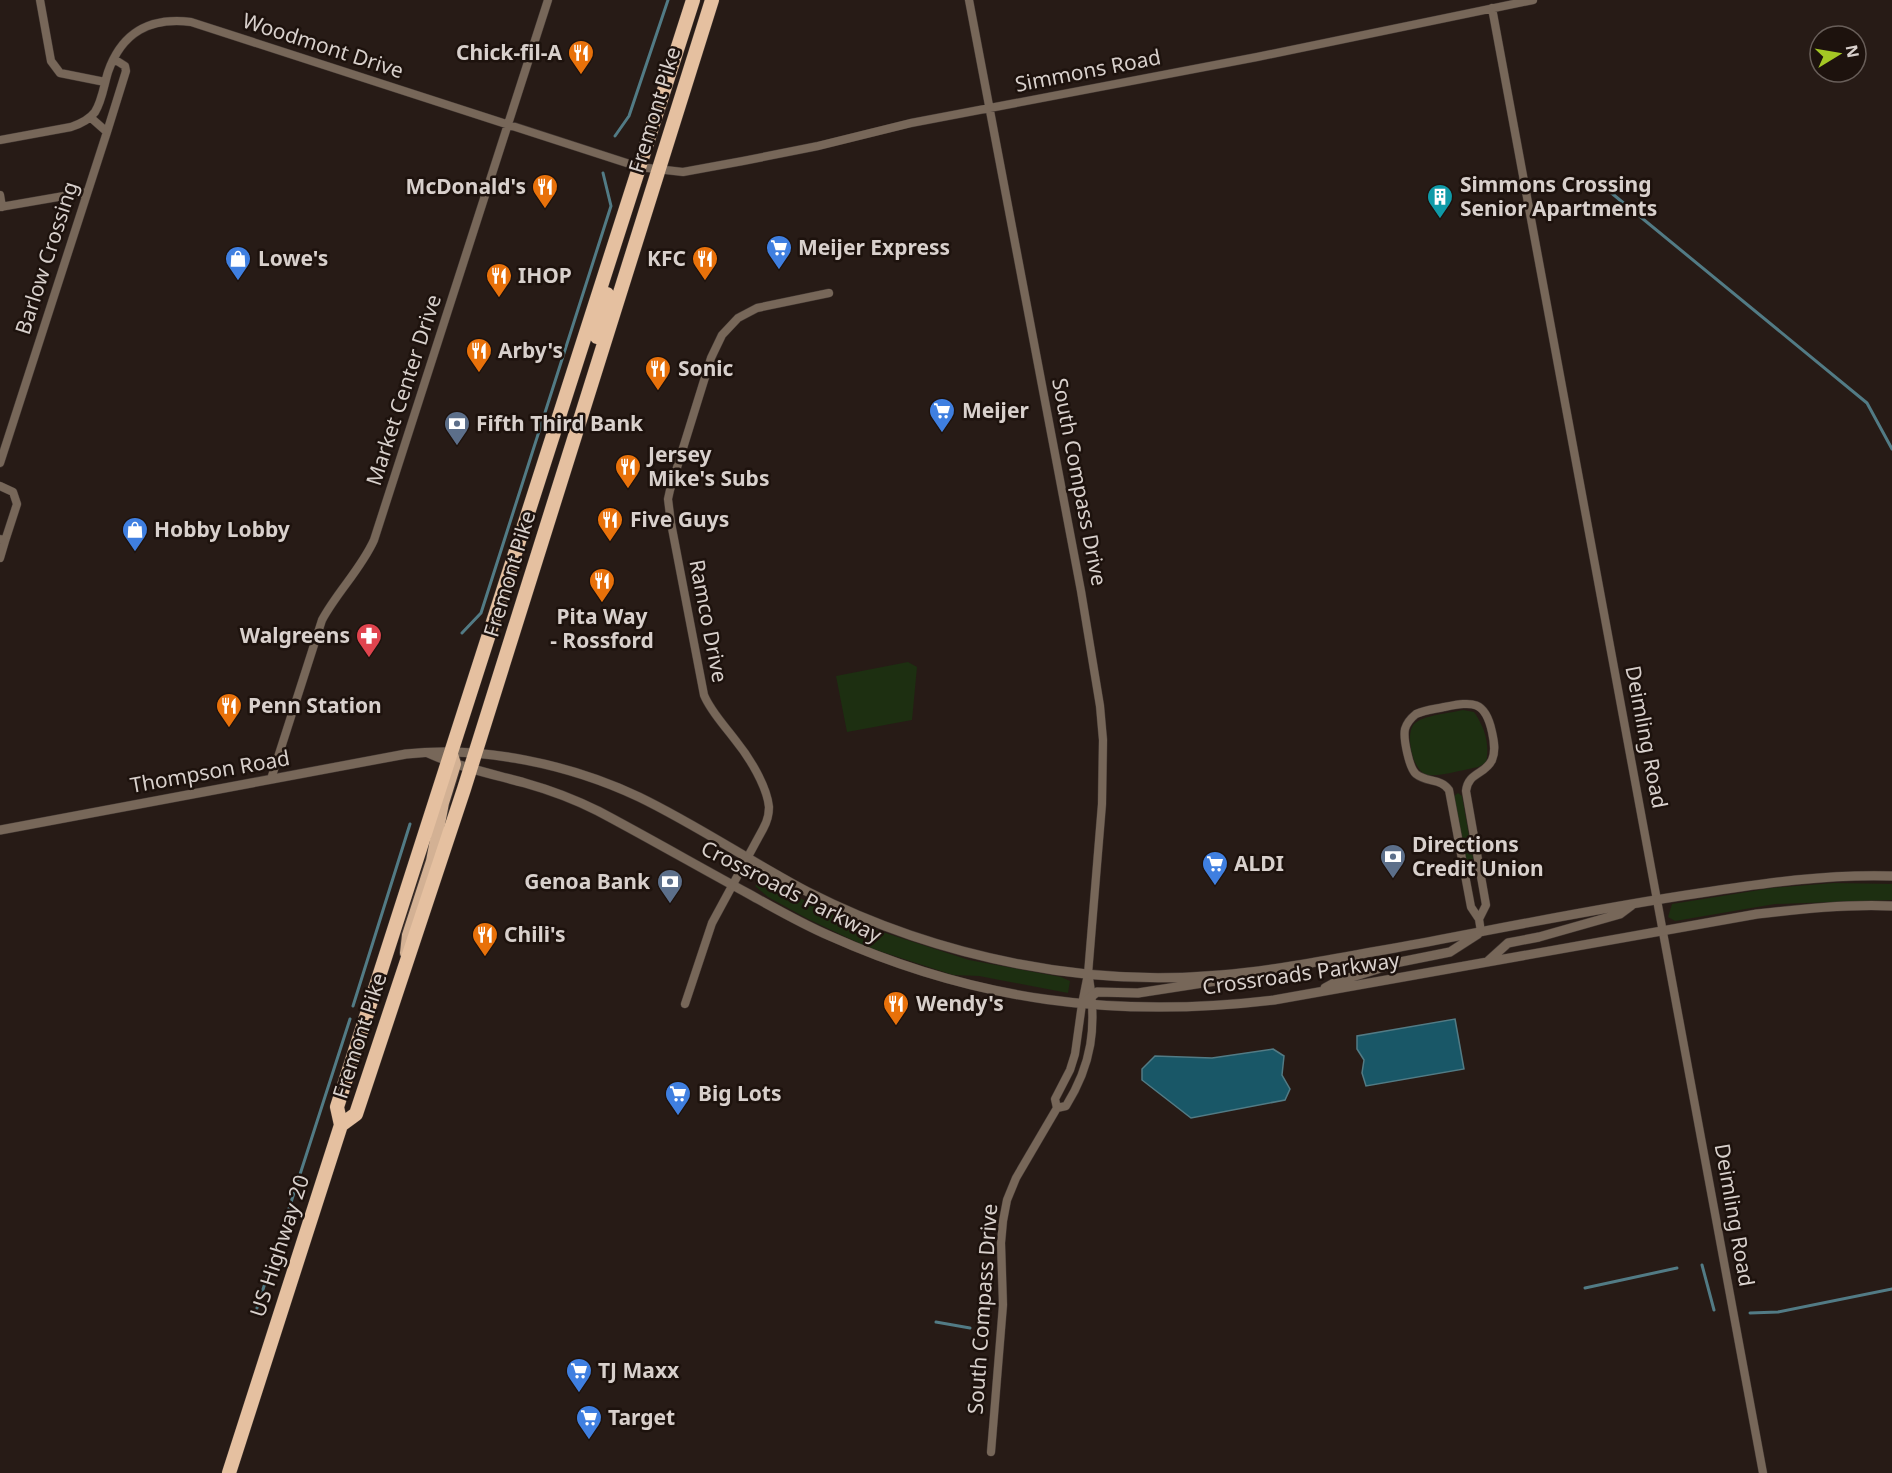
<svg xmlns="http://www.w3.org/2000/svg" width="1892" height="1473" font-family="'Noto Sans',sans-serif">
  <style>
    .green { fill: #1d2f11 }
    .water { fill: #195767; stroke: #527b85; stroke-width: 1.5 }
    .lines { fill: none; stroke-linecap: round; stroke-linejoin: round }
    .stream { stroke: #527b85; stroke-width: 3 }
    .minor-casing { stroke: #433833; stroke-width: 9 }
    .tertiary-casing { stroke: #433833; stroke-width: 10 }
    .primary-casing { stroke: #433833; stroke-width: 14 }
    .trunk-casing { stroke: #433833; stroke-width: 15 }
    .minor { stroke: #776759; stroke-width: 8 }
    .tertiary { stroke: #776759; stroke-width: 9 }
    .primary { stroke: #d3b194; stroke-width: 12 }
    .trunk { stroke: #e5c0a0; stroke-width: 14 }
    .labels { text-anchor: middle; stroke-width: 5; stroke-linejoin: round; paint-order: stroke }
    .street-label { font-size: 21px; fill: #d8d0cc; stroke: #1d120d }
    .poi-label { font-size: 21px; font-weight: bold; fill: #d8d0cc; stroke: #1d120d; text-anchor: start }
  </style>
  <rect width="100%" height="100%" fill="#271b16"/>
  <path class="green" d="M908,662l9,5 -5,53 -65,12 -11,-56z
    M1463,710l11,2c11,16 16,32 12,51l-8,4c-11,2 -40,10 -50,8 -16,-3 -23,-41 -14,-51 9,-9 37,-11 49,-14z
    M1458,793l4,3 12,68 -3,2 -4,-1 -13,-69z
    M762,879l86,43 22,6 99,32 92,17 9,4 -2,12 -89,-17 -26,-1 -86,-28 -59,-28 -40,-22 -13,-11z
    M1834,883l58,1v16l-117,4 -100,17 -7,-4 4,-13 100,-16z"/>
  <path class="water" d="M1455,1019l9,50 -98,17 -4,-13 2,-13 -7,-11v-13z
    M1273,1049l11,7 -2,19 8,14 -5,11 -94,18 -49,-38v-11l13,-13 57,2z"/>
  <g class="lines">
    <path class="stream" d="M615,136l14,-20 39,-116
      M1598,182l269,221 25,46
      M462,633l19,-20 130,-407 -8,-33
      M353,1006l57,-182
      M1702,1265l12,45
      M1585,1288l92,-20
      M257,1308l93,-289
      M1750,1313l28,-1 114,-23
      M936,1322l34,6"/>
    <defs>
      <path id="minor" d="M40,0l11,61 9,12 45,9
        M969,0l112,591 19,115 3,34 -1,64 -14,170 -6,30 -7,50 -5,16 -15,29 2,9 -41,70 -9,22 -4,21 -2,22 2,62 -12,147
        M1492,8l271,1465
        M107,132l19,-61 -1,-5 -11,-7
        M0,140l71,-13c9,-3 18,-7 24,-15 7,-11 9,-27 13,-40 14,-40 42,-55 83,-50l448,145 44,5 60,-11 75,-15 93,-23 346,-66 276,-57
        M0,195l2,12
        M0,207l87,-15
        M0,463l107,-331 -17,-15
        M0,486l13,6 4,12 -12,37 -5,-2
        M0,558l5,-17
        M271,779l51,-159c15,-28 39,-51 52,-80l174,-540
        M1479,919l7,-14 -20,-114c2,-19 19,-16 26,-31 4,-9 2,-19 0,-28 -7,-33 -20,-30 -48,-25 -9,2 -19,3 -28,7 -5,4 -9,8 -11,15 -2,9 4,39 11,45 11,9 25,4 33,16l22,117 8,12 2,13
        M685,1004l27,-81 51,-94c4,-7 6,-14 6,-22 -2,-21 -20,-50 -33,-66 -11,-15 -25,-29 -32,-46l-33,-172 -3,-24 2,-9 41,-132 11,-23 16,-17 19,-10 72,-15
        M1057,1108l9,-2c26,-42 31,-79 23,-128"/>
      <path id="tertiary" d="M428,753c31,14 64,21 97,30 25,7 49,16 73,28 51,27 101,56 151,83 27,15 53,30 81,42 145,65 286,83 444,64l483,-86c44,-5 90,-10 135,-8
        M0,830l406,-76c78,-8 163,10 233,43 58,28 112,65 169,95 67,34 138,58 211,72 66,13 134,17 201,11 59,-5 117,-17 175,-27 102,-19 203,-40 305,-55 64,-10 127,-19 192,-17
        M1487,962l21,-19 31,-6 81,-23 12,-9
        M1325,988l11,-6 64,-20 50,-10 28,-18
        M1082,1004l15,-12 41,1 84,-13"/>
      <path id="primary" d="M406,953l2,-18 24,-74 11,-58 12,-39 -4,-13"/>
      <path id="trunk" d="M597,337l10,-43
        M341,1125l15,-11 108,-325 248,-789
        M341,1125l-4,-18 356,-1107
        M229,1473l112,-348"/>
    </defs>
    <use href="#minor" class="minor-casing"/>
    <use href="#tertiary" class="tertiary-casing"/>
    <use href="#primary" class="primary-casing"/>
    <use href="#trunk" class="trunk-casing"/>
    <use href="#minor" class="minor"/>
    <use href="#tertiary" class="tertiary"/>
    <use href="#primary" class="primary"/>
    <use href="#trunk" class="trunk"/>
  </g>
  <defs>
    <symbol id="restaurant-pin" viewBox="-11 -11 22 30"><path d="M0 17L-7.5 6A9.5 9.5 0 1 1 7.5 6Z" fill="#e8710a" stroke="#1d120d"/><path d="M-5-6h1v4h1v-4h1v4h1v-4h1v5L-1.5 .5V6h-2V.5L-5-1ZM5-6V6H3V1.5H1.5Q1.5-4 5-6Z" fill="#fff"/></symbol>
    <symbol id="building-pin" viewBox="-11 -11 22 30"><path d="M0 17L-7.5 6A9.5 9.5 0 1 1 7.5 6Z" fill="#0f9aa8" stroke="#1d120d"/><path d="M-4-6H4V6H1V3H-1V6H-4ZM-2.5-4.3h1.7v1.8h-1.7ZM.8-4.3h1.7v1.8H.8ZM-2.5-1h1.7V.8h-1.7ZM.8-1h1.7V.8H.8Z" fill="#fff"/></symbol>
    <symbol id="supermarket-pin" viewBox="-11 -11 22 30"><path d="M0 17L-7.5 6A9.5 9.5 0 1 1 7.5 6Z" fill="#3f7fe0" stroke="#1d120d"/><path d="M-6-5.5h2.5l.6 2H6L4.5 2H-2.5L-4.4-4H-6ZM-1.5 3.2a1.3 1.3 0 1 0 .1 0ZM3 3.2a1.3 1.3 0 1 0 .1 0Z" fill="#fff"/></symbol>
    <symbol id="shop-pin" viewBox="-11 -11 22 30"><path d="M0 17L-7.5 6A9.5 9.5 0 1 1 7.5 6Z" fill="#3f7fe0" stroke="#1d120d"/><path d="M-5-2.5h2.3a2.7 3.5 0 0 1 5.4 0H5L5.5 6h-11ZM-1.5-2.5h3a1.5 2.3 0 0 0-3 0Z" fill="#fff"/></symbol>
    <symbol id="bank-pin" viewBox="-11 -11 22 30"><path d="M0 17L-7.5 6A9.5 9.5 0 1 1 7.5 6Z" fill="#5c6f8a" stroke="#1d120d"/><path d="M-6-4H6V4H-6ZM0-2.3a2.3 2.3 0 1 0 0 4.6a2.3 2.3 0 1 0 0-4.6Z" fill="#fff"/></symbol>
    <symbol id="pharmacy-pin" viewBox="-11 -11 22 30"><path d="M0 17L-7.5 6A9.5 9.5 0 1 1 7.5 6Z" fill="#e0444e" stroke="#1d120d"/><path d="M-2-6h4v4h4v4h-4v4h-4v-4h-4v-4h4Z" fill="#fff"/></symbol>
  </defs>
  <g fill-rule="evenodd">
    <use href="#restaurant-pin" x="566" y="38" width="30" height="40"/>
    <use href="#restaurant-pin" x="530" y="172" width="30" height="40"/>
    <use href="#building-pin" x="1425" y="182" width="30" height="40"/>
    <use href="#supermarket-pin" x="764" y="233" width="30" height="40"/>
    <use href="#shop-pin" x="223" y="244" width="30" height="40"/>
    <use href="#restaurant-pin" x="690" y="244" width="30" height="40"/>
    <use href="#restaurant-pin" x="484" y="261" width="30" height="40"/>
    <use href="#restaurant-pin" x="464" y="336" width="30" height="40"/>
    <use href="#restaurant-pin" x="643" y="354" width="30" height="40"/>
    <use href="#supermarket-pin" x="927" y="396" width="30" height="40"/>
    <use href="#bank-pin" x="442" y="409" width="30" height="40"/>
    <use href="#restaurant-pin" x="613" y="452" width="30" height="40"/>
    <use href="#restaurant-pin" x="595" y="505" width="30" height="40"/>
    <use href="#shop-pin" x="120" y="515" width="30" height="40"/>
    <use href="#restaurant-pin" x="587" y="566" width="30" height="40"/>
    <use href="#pharmacy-pin" x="354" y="621" width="30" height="40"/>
    <use href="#restaurant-pin" x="214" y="691" width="30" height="40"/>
    <use href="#bank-pin" x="1378" y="842" width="30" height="40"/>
    <use href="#supermarket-pin" x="1200" y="849" width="30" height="40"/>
    <use href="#bank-pin" x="655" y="867" width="30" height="40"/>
    <use href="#restaurant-pin" x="470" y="920" width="30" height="40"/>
    <use href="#restaurant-pin" x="881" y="989" width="30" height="40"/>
    <use href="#supermarket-pin" x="663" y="1079" width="30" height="40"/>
    <use href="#supermarket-pin" x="564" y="1356" width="30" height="40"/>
    <use href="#supermarket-pin" x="574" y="1403" width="30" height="40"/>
  </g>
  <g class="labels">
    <g class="street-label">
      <text transform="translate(323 46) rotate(18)" y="7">Woodmont Drive</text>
      <text transform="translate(1088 71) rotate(-11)" y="7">Simmons Road</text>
      <text transform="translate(655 110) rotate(-73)" y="7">Fremont Pike</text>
      <text transform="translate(47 258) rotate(-72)" y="7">Barlow Crossing</text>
      <text transform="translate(404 390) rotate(-72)" y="7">Market Center Drive</text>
      <text transform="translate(1079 482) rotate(79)" y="7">South Compass Drive</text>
      <text transform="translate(510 574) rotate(-73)" y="7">Fremont Pike</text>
      <text transform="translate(708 621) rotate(79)" y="7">Ramco Drive</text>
      <text transform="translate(1646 737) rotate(79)" y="7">Deimling Road</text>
      <text transform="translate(210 772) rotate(-10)" y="7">Thompson Road</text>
      <text transform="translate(791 892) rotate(27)" y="7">Crossroads Parkway</text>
      <text transform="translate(1301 974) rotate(-8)" y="7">Crossroads Parkway</text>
      <text transform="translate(360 1036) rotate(-72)" y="7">Fremont Pike</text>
      <text transform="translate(1734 1215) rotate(80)" y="7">Deimling Road</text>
      <text transform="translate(280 1246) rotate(-72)" y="7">US Highway 20</text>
      <text transform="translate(983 1309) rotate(-86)" y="7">South Compass Drive</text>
    </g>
    <g class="poi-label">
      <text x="562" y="60" text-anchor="end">Chick-fil-A</text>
      <text x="1460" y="192">Simmons Crossing<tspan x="1460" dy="24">Senior Apartments</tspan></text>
      <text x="526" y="194" text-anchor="end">McDonald's</text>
      <text x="798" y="255">Meijer Express</text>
      <text x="258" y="266">Lowe's</text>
      <text x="686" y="266" text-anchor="end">KFC</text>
      <text x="518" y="283">IHOP</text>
      <text x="498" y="358">Arby's</text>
      <text x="678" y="376">Sonic</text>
      <text x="962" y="418">Meijer</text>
      <text x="476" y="431">Fifth Third Bank</text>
      <text x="648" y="462">Jersey<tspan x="648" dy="24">Mike's Subs</tspan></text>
      <text x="630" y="527">Five Guys</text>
      <text x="154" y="537">Hobby Lobby</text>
      <text x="602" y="624" text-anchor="middle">Pita Way<tspan x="602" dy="24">- Rossford</tspan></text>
      <text x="350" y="643" text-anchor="end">Walgreens</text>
      <text x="248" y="713">Penn Station</text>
      <text x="1412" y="852">Directions<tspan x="1412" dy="24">Credit Union</tspan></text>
      <text x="1234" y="871">ALDI</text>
      <text x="650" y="889" text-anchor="end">Genoa Bank</text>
      <text x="504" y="942">Chili's</text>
      <text x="916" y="1011">Wendy's</text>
      <text x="698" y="1101">Big Lots</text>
      <text x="598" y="1378">TJ Maxx</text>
      <text x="608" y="1425">Target</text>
    </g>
  </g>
  <g transform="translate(1838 54) rotate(79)"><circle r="28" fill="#1d120d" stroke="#685e59" stroke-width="1.5"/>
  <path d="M0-4.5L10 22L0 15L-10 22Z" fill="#a4c824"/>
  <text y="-9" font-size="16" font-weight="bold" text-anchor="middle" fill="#d8d0cc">N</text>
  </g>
</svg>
